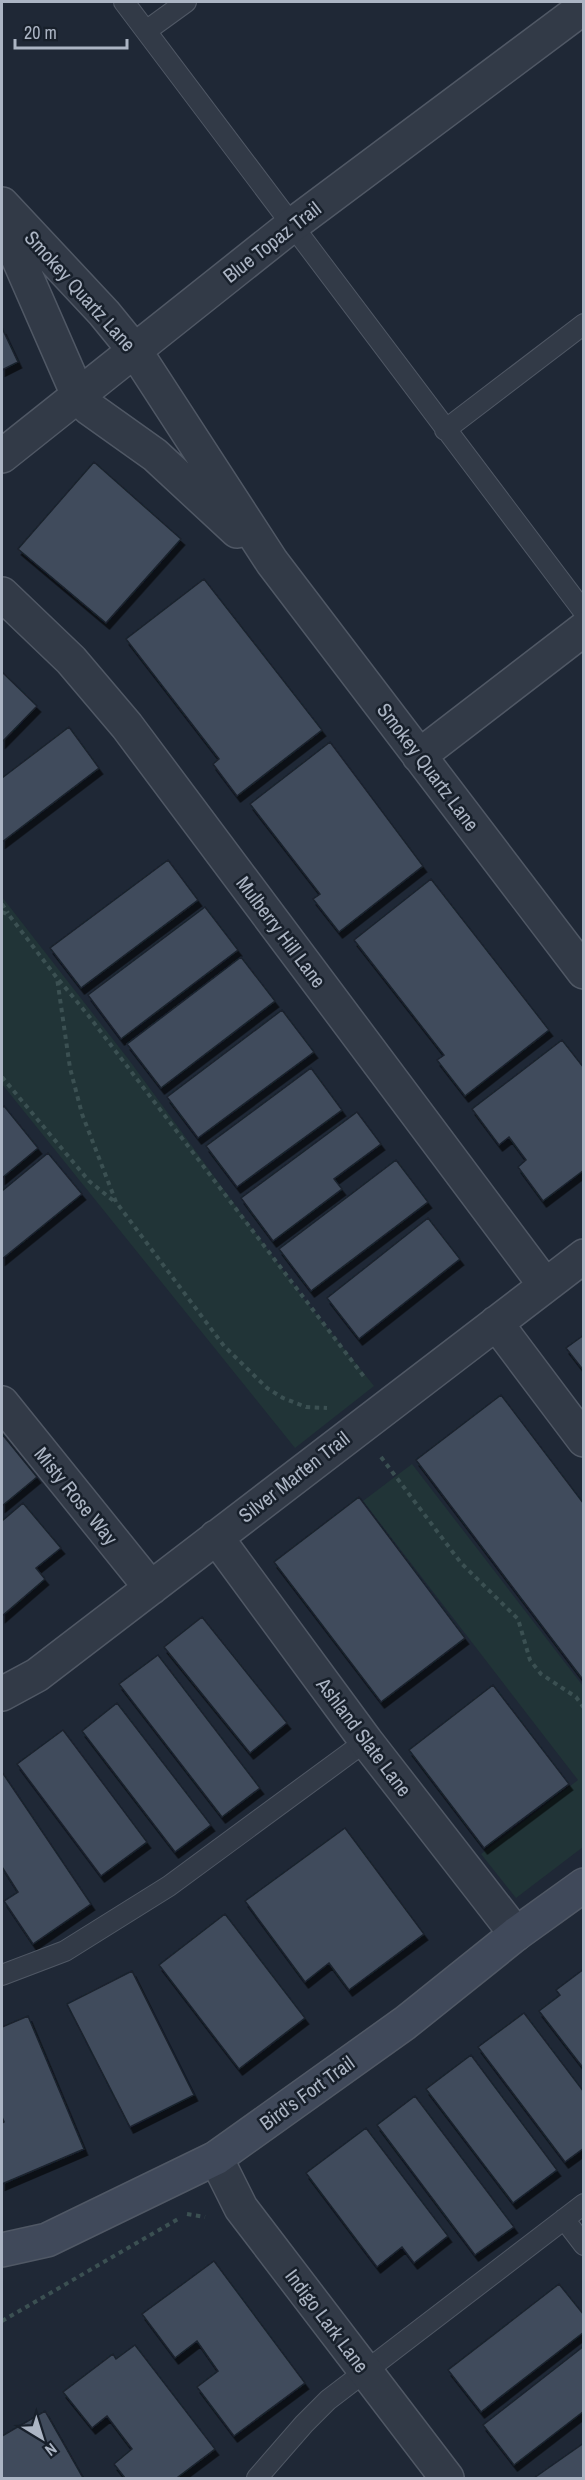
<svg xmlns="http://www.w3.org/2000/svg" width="585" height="2480" font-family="'Archivo Narrow',sans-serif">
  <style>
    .green { fill: #213437 }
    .building { fill: #404b5b; stroke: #1a222d; stroke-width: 1.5; filter: url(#shadow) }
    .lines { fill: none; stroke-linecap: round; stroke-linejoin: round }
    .lane-casing { stroke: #505865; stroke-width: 22 }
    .street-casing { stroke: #505865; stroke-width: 36 }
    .secondary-casing { stroke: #505865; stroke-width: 36 }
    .path { stroke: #3b5052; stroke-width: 4; stroke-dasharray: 4.5 4.5; stroke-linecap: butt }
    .lane { stroke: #323a47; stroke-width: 20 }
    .street { stroke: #323a47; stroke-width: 33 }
    .secondary { stroke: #40495a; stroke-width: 33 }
    .labels { text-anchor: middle; stroke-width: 5; stroke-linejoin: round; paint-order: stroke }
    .street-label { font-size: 20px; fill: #acb5c4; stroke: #18202b }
  </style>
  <defs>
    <filter id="shadow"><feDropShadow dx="3.5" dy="6" stdDeviation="0" flood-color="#0009"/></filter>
  </defs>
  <rect width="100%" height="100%" fill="#1f2836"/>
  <path class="green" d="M2,897l127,163 175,239 70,87 -79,62 -293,-364z
    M412,1464l171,222v161l-67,51 -35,-44 97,-74 -215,-279z"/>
  <path class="building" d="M2,328l16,34 -16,8z
    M94,462l87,77 -75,84 -88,-74z
    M204,579l118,151 -85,66 -24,-32 6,-5 -93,-120z
    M2,672l35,34 -35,36z
    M69,727l30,41 -97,74v-64z
    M330,742l93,124 -84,66 -26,-33 7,-5 -70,-90z
    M168,860l30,40 -117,88 -31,-40z
    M431,879l118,151 -84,66 -28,-36 7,-5 -90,-115z
    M205,907l33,43 -117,89 -33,-44z
    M241,957l34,44 -114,87 -34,-44z
    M282,1010l32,42 -116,86 -31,-41z
    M562,1040l22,28v102l-41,31 -25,-34 8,-7 -17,-23 -10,8 -27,-36z
    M311,1068l31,42 -105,77 -31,-41z
    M4,1106l34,42 -36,30v-70z
    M357,1112l24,32 -47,35 8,10 -69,52 -32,-43z
    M48,1153l34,41 -80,65v-68z
    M396,1160l32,42 -117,89 -32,-42z
    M428,1218l32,41 -101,80 -32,-41z
    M584,1335v36l-18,-23z
    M501,1395l83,109v177l-168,-221z
    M2,1434l35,43 -35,29z
    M359,1497l106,141 -84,64 -107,-140z
    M23,1503l38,45 -25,20 9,11 -43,37v-95z
    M202,1617l85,106 -37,30 -86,-106z
    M158,1655l102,133 -38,29 -103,-133z
    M493,1685l76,99 -85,64 -75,-98z
    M117,1703l94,122 -36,27 -93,-121z
    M63,1730l84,112 -46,34 -84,-112z
    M2,1772l89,132 -58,40 -29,-43 14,-9 -16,-25z
    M345,1828l79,106 -75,56 -20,-27 -24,19 -60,-81z
    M225,1914l80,104 -66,51 -80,-104z
    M584,1969v100l-45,-58 21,-16 -4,-5z
    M132,1971l62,124 -64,32 -63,-123z
    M524,2013l60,79v56l-19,14 -87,-115z
    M28,2016l56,133 -82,35v-61l2,-1 -2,-5v-90z
    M471,2055l86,115 -44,33 -87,-114z
    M415,2096l99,131 -39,28 -98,-130z
    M366,2128l82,108 -34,27 -12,-16 -25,20 -71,-94z
    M214,2261l91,122 -71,53 -37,-49 21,-16 -21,-30 -22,17 -33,-44z
    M559,2284l25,31v17l-103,80 -33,-42z
    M135,2345l80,104 -37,28 1,1h-54l-11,-14 18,-15 -25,-33 -15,12 -29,-36 50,-38 3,5z
    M584,2346v65l-70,54 -31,-40z
    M45,2411l38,67h-81v-42z
    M584,2443v35h-50z"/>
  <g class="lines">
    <defs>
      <path id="lane" d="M124,2l460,610
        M146,31l40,-29
        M445,430l139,-106
        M2,1975l63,-24 104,-65 197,-145
        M564,2219l20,26
        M257,2478l47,-54 24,-24 256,-196"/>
      <path id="street" d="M2,204l102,109 31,38 137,211 312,410
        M2,221l76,174 11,13 66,47 82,76
        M2,456l289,-230 293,-219
        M2,594l69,66 56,66 418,559
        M419,756l165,-127
        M496,1323l88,117
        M2,1403l149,185
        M216,1537l150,204 150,193
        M2,1694l35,-19 547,-419
        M216,2158l25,50 206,270"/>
      <path id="secondary" d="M2,2250l45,-10 169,-82 189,-135 111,-89 68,-49"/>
    </defs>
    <use href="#lane" class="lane-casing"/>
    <use href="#street" class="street-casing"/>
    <use href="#secondary" class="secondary-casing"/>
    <path class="path" d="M2,904l6,9
      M2,912l7,3 48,63 13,90 12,46 34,88 108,144 43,42 16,10 23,9 21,1
      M59,980l29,35 277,363
      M2,1077l87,104 26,21
      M381,1457l80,106 57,56 12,41 11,14 35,23 8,11
      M187,2214l18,3
      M2,2321l176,-102"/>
    <use href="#lane" class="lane"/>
    <use href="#street" class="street"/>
    <use href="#secondary" class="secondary"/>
  </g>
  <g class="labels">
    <g class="street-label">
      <text transform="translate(272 242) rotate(-38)" y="7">Blue Topaz Trail</text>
      <text transform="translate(80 291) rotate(48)" y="7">Smokey Quartz Lane</text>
      <text transform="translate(428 767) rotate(53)" y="7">Smokey Quartz Lane</text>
      <text transform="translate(281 932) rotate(53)" y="7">Mulberry Hill Lane</text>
      <text transform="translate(294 1477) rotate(-38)" y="7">Silver Marten Trail</text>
      <text transform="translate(76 1496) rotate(51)" y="7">Misty Rose Way</text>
      <text transform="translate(364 1737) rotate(53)" y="7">Ashland Slate Lane</text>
      <text transform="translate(307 2093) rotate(-36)" y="7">Bird's Fort Trail</text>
      <text transform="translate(327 2321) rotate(53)" y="7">Indigo Lark Lane</text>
    </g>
  </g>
  <rect width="585" height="2480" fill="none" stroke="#acb5c4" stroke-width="6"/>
  <g transform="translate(42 2438) rotate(142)" stroke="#18202b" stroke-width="4.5" paint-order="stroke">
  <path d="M0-4.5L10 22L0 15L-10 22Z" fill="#acb5c4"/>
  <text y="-9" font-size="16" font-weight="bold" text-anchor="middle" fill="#acb5c4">N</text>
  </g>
  <path d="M15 39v9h112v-9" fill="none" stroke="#acb5c4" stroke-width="3"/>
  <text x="24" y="39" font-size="18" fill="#acb5c4" stroke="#18202b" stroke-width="4.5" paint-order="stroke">20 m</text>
</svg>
